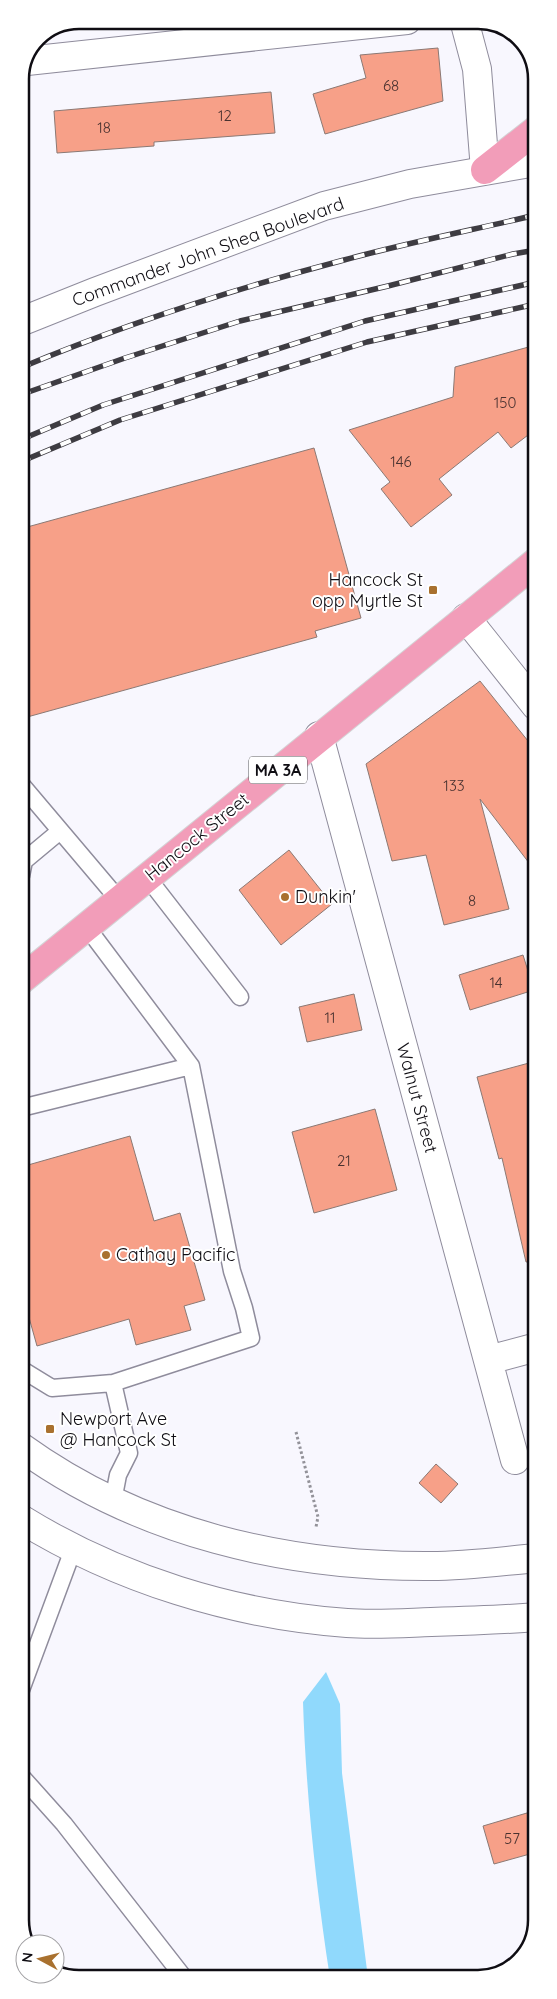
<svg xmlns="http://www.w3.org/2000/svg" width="557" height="1999" font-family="Quicksand,sans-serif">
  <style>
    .park { fill: url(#park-tufts) }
    .water { fill: #90d9fc }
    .building { fill: #f7a088; stroke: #8b7974 }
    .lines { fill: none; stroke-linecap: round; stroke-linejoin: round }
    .lane-casing { stroke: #8f8c9c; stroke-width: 19 }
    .street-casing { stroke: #8f8c9c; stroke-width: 30 }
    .secondary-casing { stroke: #8f8c9c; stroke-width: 30 }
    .primary-casing { stroke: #d4d3d5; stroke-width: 30 }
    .path { stroke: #939299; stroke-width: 3; stroke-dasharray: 2.5 2.5; stroke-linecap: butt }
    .lane { stroke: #fff; stroke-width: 16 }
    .street { stroke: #fff; stroke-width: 28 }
    .secondary { stroke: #fff; stroke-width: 28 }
    .primary { stroke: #f29db9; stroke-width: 28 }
    .rail-casing { stroke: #3e3c42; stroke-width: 5.5 }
    .rail { stroke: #fff; stroke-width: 4; stroke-dasharray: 11; stroke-linecap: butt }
    .poi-dot { fill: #a9712f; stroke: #fff; stroke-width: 2 }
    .labels { text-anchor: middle; stroke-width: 4; stroke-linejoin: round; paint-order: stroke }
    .number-label { font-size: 15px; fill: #493230 }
    .shield { fill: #fff; stroke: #57565a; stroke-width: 1 }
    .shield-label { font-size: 16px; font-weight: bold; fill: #0f0d13 }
    .street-label { font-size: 18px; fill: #0f0d13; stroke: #fff }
    .poi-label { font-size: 18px; fill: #0f0d13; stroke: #fff; text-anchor: start }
    .rim { fill: none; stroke: #0f0d13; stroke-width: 2.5 }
  </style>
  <defs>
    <pattern id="park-tufts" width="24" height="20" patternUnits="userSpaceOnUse" patternTransform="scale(1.25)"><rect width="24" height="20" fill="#b4d9a1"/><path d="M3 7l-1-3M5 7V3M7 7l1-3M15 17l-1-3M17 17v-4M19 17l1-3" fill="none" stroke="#9ab98a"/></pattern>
  </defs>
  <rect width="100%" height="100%" fill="#f8f7fe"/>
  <path class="park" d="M508,31l9,4 19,32 -17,-15z"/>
  <path class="water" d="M326,1672l14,32 2,69 26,205h-38c-14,-91 -24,-183 -27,-276z"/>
  <path class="building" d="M438,48l5,53 -118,33 -12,-40 53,-16 -6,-23z
    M271,92l4,41 -121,9v4l-97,7 -3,-42z
    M536,345v84l-25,19 -13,-16 -59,47 13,16 -41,32 -30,-38 9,-7 -41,-52 104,-33 2,-30z
    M314,448l47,170 -46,13 2,6 -297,82v-190z
    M480,681l56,70v121l-56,-73 29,110 -65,16 -18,-70 -34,6 -26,-97z
    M289,850l43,54 -51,41 -42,-55z
    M523,955l11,35 -64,20 -11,-35z
    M354,994l8,36 -55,12 -8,-35z
    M529,1063l7,30 1,168 -11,1 -24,-104 -3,1 -22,-82z
    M375,1109l22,81 -83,23 -22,-81z
    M130,1136l24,85 26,-8 25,87 -21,6 7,24 -55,15 -7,-26 -92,27 -16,-57v-122z
    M436,1464l22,20 -17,19 -22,-20z
    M537,1810v42l-43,12 -11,-38z"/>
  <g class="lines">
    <defs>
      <path id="lane" d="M20,783l99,117
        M21,876l3,-15 36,-30
        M147,877l93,120
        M86,926l105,140 41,205 12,37 7,30 -138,45
        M21,1108l170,-42
        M21,1369l31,19 61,-5 16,70 -11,22 -5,26
        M21,1690l53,-143
        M21,1776l43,48 121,155"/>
      <path id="street" d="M464,20l13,49 8,101
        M27,61l380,-41
        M466,618l70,88
        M319,736l196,724
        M488,1360l49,-13"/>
      <path id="secondary" d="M20,322l75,-30 229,-86 86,-22 126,-22
        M21,1447c119,86 265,120 410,119 36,0 71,-5 106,-8
        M21,1519c97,60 213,96 326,104 28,2 56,0 84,-1 35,-1 70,-2 106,-5"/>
      <path id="primary" d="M485,170l51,-40
        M21,980l515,-418"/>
    </defs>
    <use href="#lane" class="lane-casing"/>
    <use href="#street" class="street-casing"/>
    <use href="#secondary" class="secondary-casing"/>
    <use href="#primary" class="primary-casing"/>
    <path class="path" d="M296,1432l22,85 -2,10"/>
    <use href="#lane" class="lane"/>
    <use href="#street" class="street"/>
    <use href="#secondary" class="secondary"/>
    <use href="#primary" class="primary"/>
    <defs>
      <path id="rail" d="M20,368c105,-44 214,-79 324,-108 63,-17 128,-30 192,-45
        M20,395l105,-37 115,-37 148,-35 125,-32 23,-4
        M20,440l83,-35 262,-84 171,-39
        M20,462l100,-42 247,-78 169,-38"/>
    </defs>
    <use href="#rail" class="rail-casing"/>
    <use href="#rail" class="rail"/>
  </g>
  <g class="poi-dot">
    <rect x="428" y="585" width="10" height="10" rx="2.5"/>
    <circle cx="285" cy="897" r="5"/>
    <circle cx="106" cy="1255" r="5"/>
    <rect x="45" y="1424" width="10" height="10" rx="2.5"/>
  </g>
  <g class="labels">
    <g class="number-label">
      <text x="391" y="91">68</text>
      <text x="225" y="121">12</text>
      <text x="104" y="133">18</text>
      <text x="505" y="408">150</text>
      <text x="401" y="467">146</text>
      <text x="454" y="791">133</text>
      <text x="472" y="906">8</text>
      <text x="496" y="988">14</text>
      <text x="330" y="1023">11</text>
      <text x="344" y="1166">21</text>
      <text x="512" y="1844">57</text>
    </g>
    <rect class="shield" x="249" y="756.5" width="58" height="27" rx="4"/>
    <g class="shield-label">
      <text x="278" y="776">MA 3A</text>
    </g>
    <g class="street-label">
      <text transform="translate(208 252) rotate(-20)" y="6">Commander John Shea Boulevard</text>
      <text transform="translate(197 837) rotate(-39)" y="6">Hancock Street</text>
      <text transform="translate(417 1098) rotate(75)" y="6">Walnut Street</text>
    </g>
    <g class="poi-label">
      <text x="423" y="586" text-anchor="end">Hancock St<tspan x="423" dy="21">opp Myrtle St</tspan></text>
      <text x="295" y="903">Dunkin'</text>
      <text x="116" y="1261">Cathay Pacific</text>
      <text x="60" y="1425">Newport Ave<tspan x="60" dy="21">@ Hancock St</tspan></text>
    </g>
  </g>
  <path d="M0 0H557V1999H0ZM79 29H478A50 50 0 0 1 528 79V1920A50 50 0 0 1 478 1970H79A50 50 0 0 1 29 1920V79A50 50 0 0 1 79 29Z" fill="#fff" fill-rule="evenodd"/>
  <path class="rim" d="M79 29H478A50 50 0 0 1 528 79V1920A50 50 0 0 1 478 1970H79A50 50 0 0 1 29 1920V79A50 50 0 0 1 79 29Z"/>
  <g transform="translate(40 1959) rotate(277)"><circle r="24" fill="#ffffff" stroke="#9f9ea1"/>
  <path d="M0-4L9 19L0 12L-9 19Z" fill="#a9712f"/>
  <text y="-8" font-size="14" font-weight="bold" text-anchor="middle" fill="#0f0d13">N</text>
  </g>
</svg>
